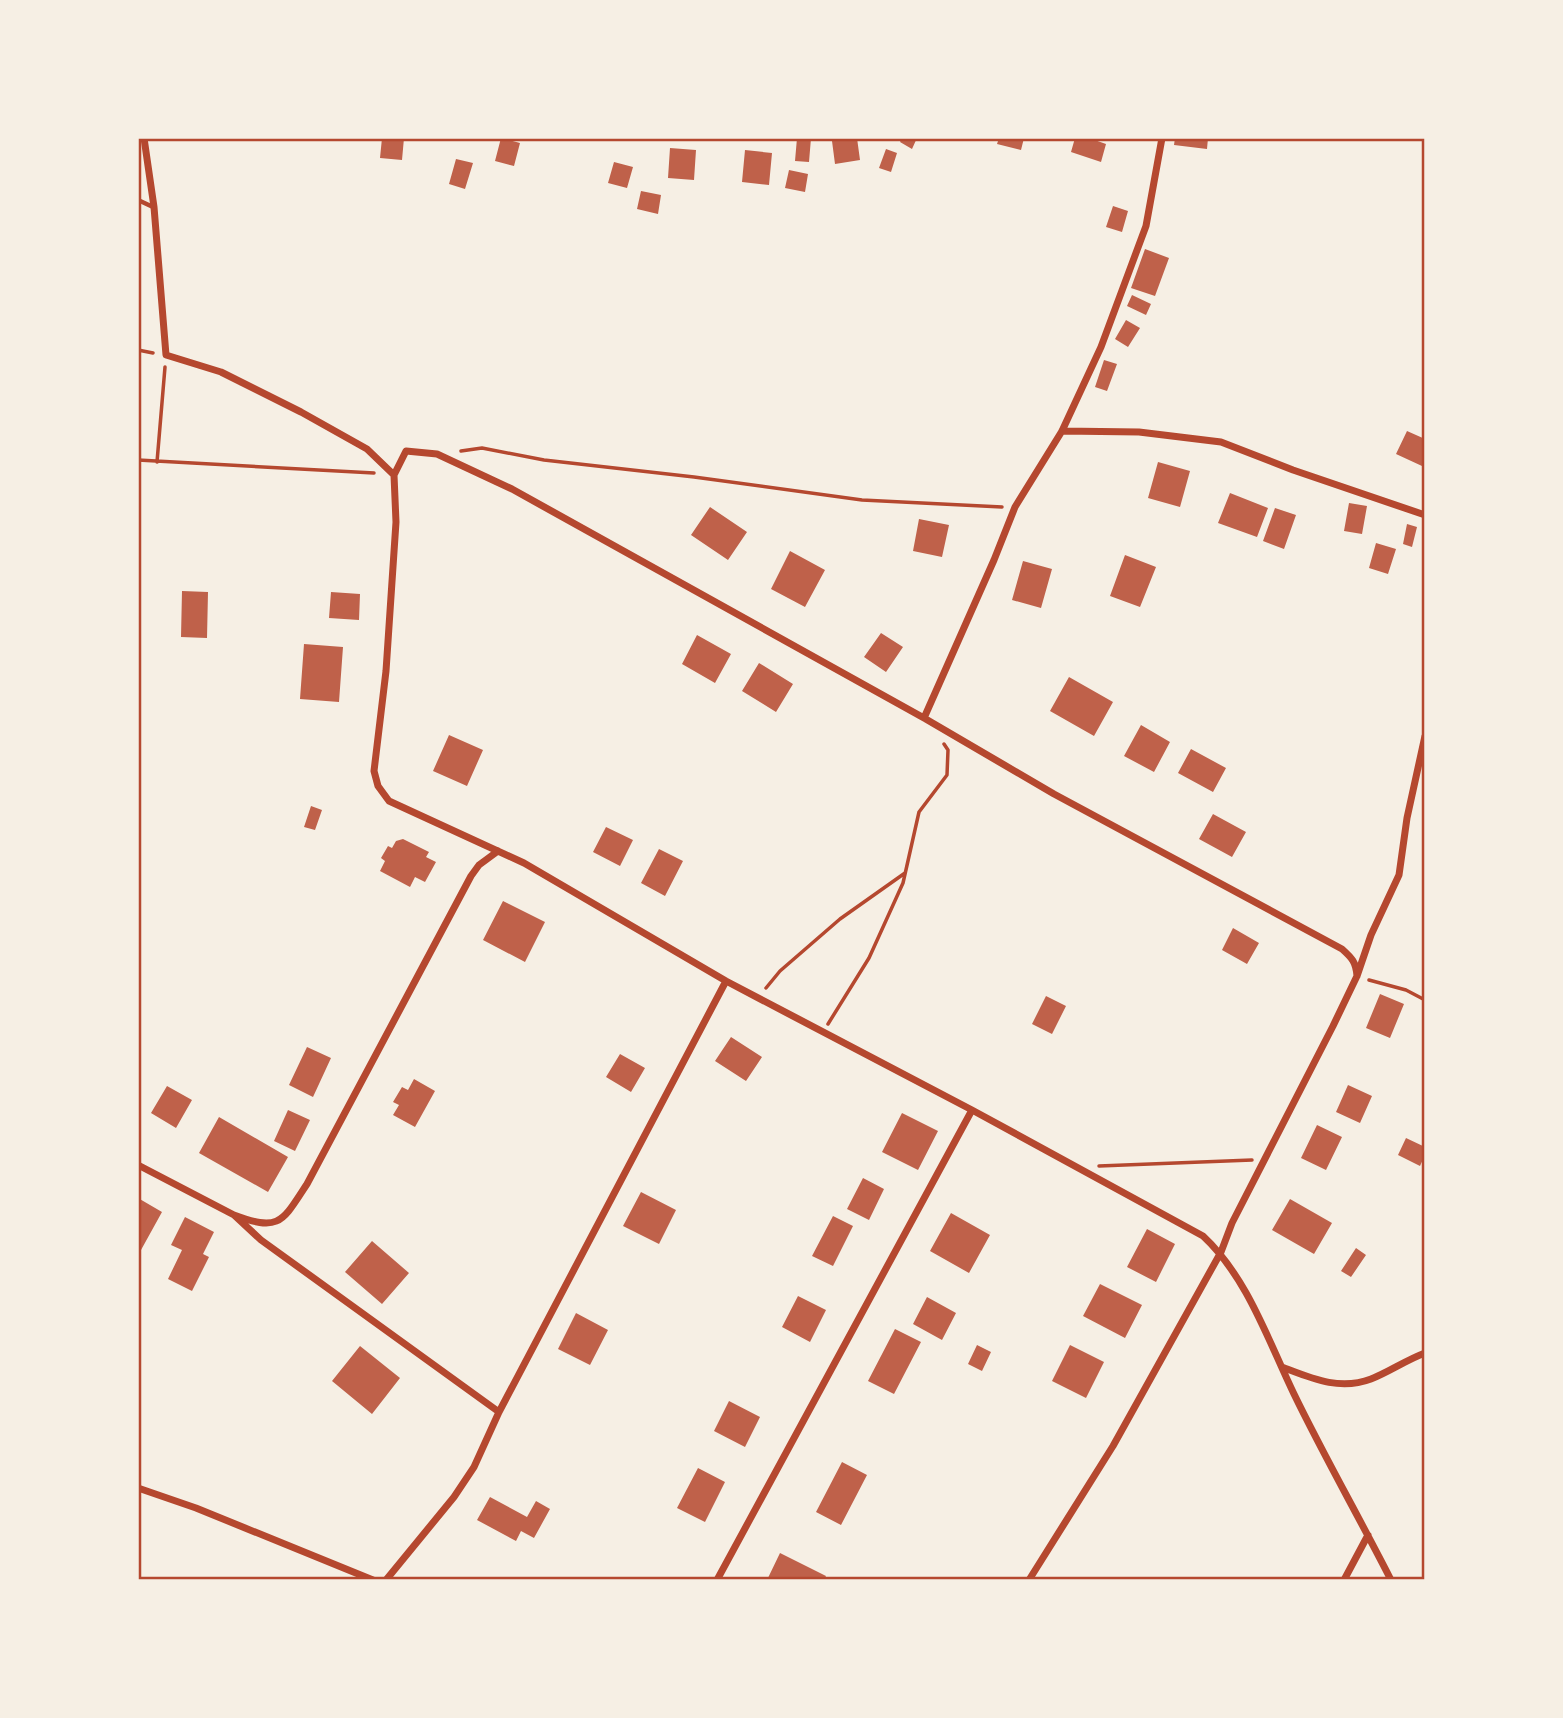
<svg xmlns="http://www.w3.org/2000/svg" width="1563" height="1718" font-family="'PT Sans',sans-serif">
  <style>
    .building { fill: #bf614a }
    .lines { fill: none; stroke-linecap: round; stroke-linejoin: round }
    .path { stroke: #b5482f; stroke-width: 3.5 }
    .service { stroke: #b5482f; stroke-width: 4.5 }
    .minor { stroke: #b5482f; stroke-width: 7 }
    .neatline { fill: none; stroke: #b5482f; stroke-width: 2.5 }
  </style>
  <rect width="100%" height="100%" fill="#f6efe4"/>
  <path class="building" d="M382,138h22l-2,22 -22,-2z
    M501,138l19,5 -6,23 -19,-5z
    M797,138h14l-2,24 -14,-1z
    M857,138l3,22 -25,4 -3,-23z
    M902,138h15l-5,11 -12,-7z
    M999,138h25l-3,12 -24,-6z
    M1075,138h14l17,6 -5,18 -30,-10z
    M1175,138h33l-1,11 -33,-4z
    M670,148l26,2 -2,30 -26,-2z
    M886,149l11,4 -6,19 -12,-4z
    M745,150l27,3 -3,32 -27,-3z
    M456,159l17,4 -8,26 -16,-5z
    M614,162l19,5 -6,21 -19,-5z
    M789,170l19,4 -3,18 -20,-4z
    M641,191l20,4 -3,19 -21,-5z
    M1113,206l15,5 -6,21 -16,-5z
    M1145,249l24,9 -14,38 -24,-8z
    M1132,295l19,9 -5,11 -19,-9z
    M1126,320l14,8 -12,19 -13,-8z
    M1104,360l13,4 -10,27 -12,-4z
    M1407,431l18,8v21l-3,6 -26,-12z
    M1158,462l32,9 -10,36 -32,-9z
    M1230,493l38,15 -11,29 -39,-14z
    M1349,503l18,3 -5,28 -18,-3z
    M710,507l37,25 -19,28 -37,-25z
    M1275,508l21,7 -12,34 -21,-8z
    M919,519l30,6 -7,32 -29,-6z
    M1407,524l10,3 -5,20 -9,-3z
    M1376,543l20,6 -8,25 -19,-6z
    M790,551l35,19 -20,37 -34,-18z
    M1125,555l31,12 -16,40 -30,-11z
    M1023,561l29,8 -11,39 -29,-8z
    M182,591l26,1 -1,46 -26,-1z
    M331,592l29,2 -1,26 -30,-2z
    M881,633l22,14 -17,25 -22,-15z
    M697,635l34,19 -16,29 -33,-19z
    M304,644l39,3 -4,55 -39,-3z
    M759,663l34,21 -17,28 -34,-21z
    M1069,677l44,25 -19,34 -44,-25z
    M1141,725l29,17 -16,30 -30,-16z
    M449,735l34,15 -16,36 -34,-15z
    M1191,749l35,19 -13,24 -35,-19z
    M311,806l11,4 -7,20 -11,-3z
    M1213,814l33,18 -14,25 -33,-18z
    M606,827l27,13 -13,26 -27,-14z
    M403,839l26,13 -3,5 10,5 -11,20 -10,-5 -5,10 -30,-16 5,-10 -4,-3 7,-12 4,2 4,-7z
    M659,849l24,12 -18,35 -24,-13z
    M503,901l42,21 -20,40 -42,-22z
    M1233,928l26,15 -12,21 -25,-14z
    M1380,994l24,10 -14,34 -24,-10z
    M1046,996l20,10 -14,28 -20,-10z
    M731,1037l31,20 -16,24 -31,-20z
    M307,1047l24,11 -18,39 -24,-12z
    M620,1054l25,14 -14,24 -25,-15z
    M414,1079l21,12 -20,36 -22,-12 6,-10 -6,-3 9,-15 6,3z
    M1348,1085l24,11 -12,27 -24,-11z
    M167,1086l25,14 -16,28 -25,-15z
    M288,1110l22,10 -15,31 -21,-10z
    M902,1113l36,18 -20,39 -36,-18z
    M219,1117l69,40 -20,35 -69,-39z
    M1317,1125l25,12 -16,33 -25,-12z
    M1406,1138l19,9v8l-5,11 -22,-11z
    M863,1178l21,11 -15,31 -22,-11z
    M641,1192l35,18 -17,34 -36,-18z
    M138,1198l24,14 -21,38 -3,-1z
    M1290,1199l42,24 -18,31 -42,-24z
    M951,1213l39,22 -21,38 -39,-22z
    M833,1216l20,10 -20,40 -21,-10z
    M185,1217l29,15 -11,22 6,3 -17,34 -24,-12 14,-29 -11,-5z
    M1147,1229l28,15 -19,38 -29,-15z
    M372,1241l37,32 -27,31 -37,-32z
    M1356,1248l10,7 -15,22 -10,-6z
    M1100,1284l42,21 -17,33 -42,-22z
    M798,1296l28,14 -16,32 -28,-15z
    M927,1297l29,16 -14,27 -29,-16z
    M576,1313l32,17 -18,35 -32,-16z
    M895,1329l26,13 -27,52 -26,-13z
    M977,1345l14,7 -9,19 -14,-7z
    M1070,1345l34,17 -18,36 -34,-17z
    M360,1346l40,32 -28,36 -40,-33z
    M729,1401l31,16 -15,30 -31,-16z
    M842,1462l25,13 -26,50 -25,-13z
    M698,1468l27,14 -20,40 -28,-14z
    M490,1497l37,20 9,-16 14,8 -16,29 -13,-7 -5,10 -39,-21z
    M780,1553l46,23 -2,4h-57z"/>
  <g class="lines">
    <path class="path" d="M138,350l15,3
      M461,451l21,-3 62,12 150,17 168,23 140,7
      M138,460l236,13
      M157,462l8,-95
      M1369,980l37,10 19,10
      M766,988l14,-17 60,-52 65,-46
      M828,1024l41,-66 34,-75 16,-71 28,-37 1,-25 -4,-6
      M1099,1166l153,-6"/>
    <path class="service" d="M138,200l15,7"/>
    <path class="minor" d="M144,138l10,69 12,148 55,17 80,40 66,37 27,26
      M1062,431l77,1 82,10 72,28 132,45
      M924,718l70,-158 21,-53 47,-76 39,-84 45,-121 16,-88
      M1357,976c-1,-14 -5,-18 -15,-27l-288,-155 -130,-76 -412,-229 -75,-35 -31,-3 -12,24 2,47 -10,149 -12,100 4,15 11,15 135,62 202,118 246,129 231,126c44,41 65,104 91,158 30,62 65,123 97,186
      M138,1165l96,50 27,25 238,172
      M234,1215c46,17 48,7 73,-31l164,-308 8,-11 19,-14
      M1282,1367c29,11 57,24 89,12 18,-7 35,-19 54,-26
      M138,1488l58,20 177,72
      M386,1580l68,-83 20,-30 25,-55 227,-431
      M717,1580l255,-470
      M1029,1580l84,-134 108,-194 11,-29 101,-197 24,-50 14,-41 28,-60 8,-57 18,-82
      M1344,1580l24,-45"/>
  </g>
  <rect width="1563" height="1718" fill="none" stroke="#f6efe4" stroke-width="280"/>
  <rect x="140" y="140" width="1283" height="1438" class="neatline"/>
</svg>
